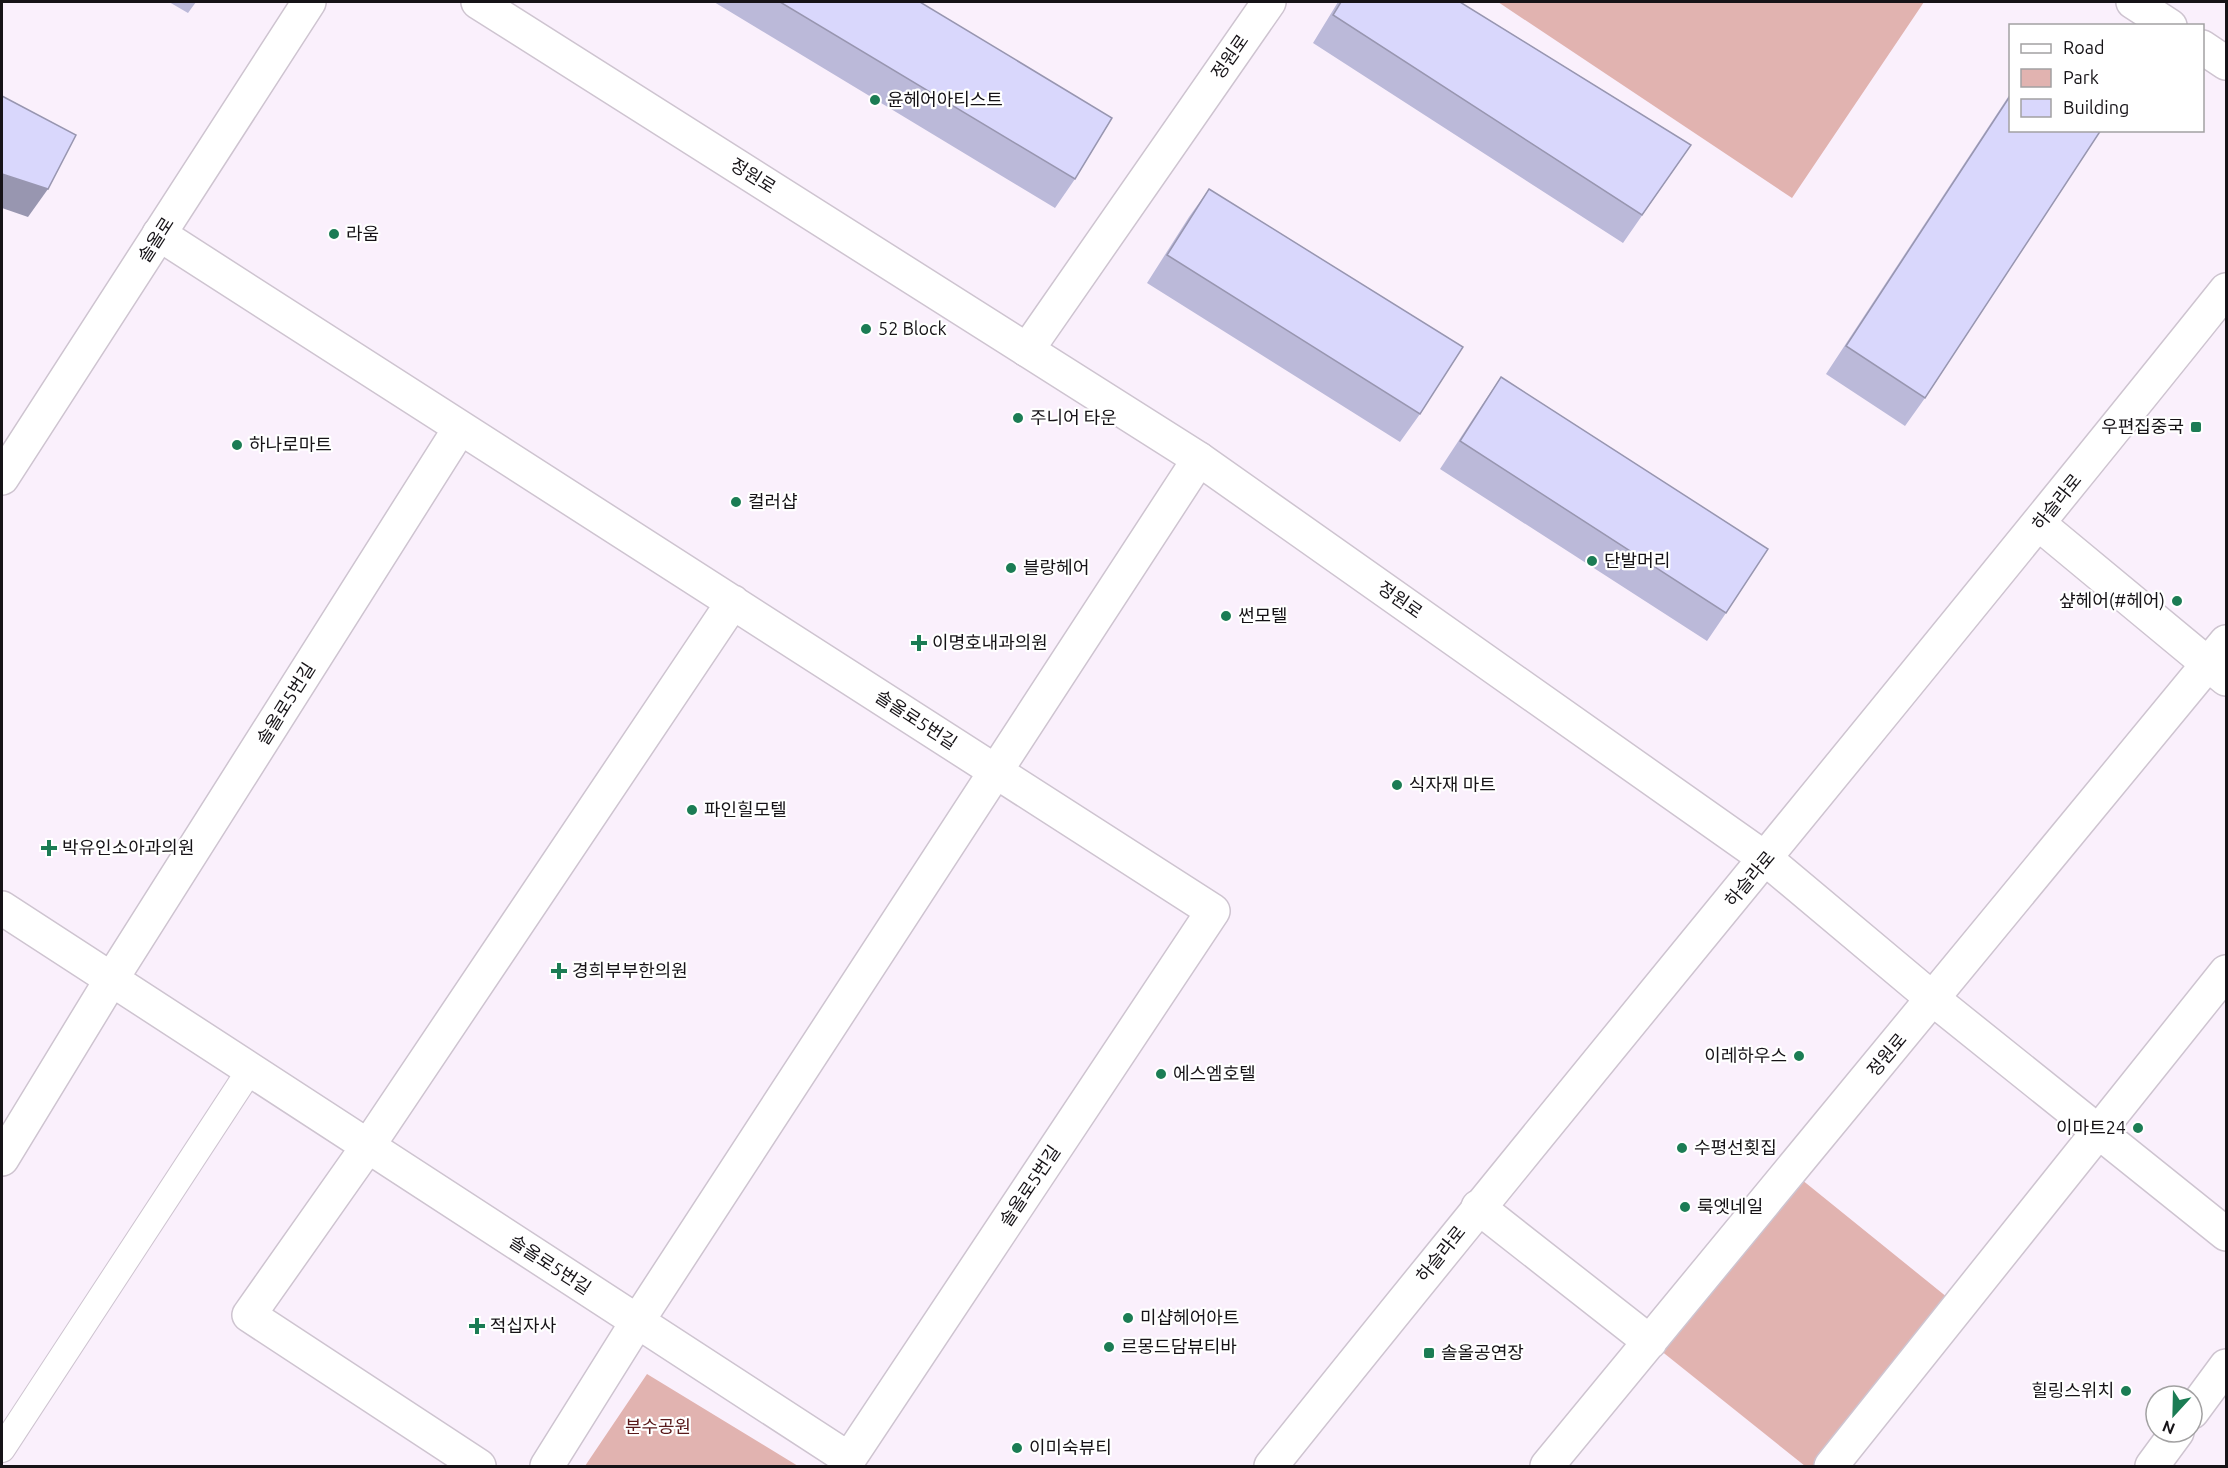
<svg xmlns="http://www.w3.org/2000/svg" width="2228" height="1468" font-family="Ubuntu,'Noto Sans KR',sans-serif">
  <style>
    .green { fill: #e1b3b0 }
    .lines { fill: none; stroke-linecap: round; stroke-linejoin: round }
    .pedestrian-casing { stroke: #cec4d0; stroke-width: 28 }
    .minor-casing { stroke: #cec4d0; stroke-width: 36 }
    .tertiary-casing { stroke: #cec4d0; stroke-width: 36 }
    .pedestrian { stroke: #fff; stroke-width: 26 }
    .minor { stroke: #fff; stroke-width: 33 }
    .tertiary { stroke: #fff; stroke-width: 33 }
    .wall { fill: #bbb9d9 }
    .shaded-wall { fill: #9896b0 }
    .building { fill: #d9d7fc; stroke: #9896b0; stroke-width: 1.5 }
    .poi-dot { fill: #1b7c54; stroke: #fff; stroke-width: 2 }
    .labels { text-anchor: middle; stroke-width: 4.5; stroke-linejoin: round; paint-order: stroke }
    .street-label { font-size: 18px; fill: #161317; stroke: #fff }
    .poi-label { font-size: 18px; fill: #161317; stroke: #fff; text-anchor: start }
    .park-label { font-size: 18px; fill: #59191a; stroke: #fff }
  </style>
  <rect width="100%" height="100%" fill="#faf0fc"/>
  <path class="green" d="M1498,2h426l-132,196z
    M1791,1171l167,135 -127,160h-26l-155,-124z
    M647,1374l151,92h-213z"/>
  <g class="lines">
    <defs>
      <path id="pedestrian" d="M2,1449l248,-379"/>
      <path id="minor" d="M2133,2l37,24
        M2202,47l24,16
        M1027,350l242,-348
        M2039,524l187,155
        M1766,859l167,140 293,235
        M2,908l847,551 364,-548 -1054,-677
        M2,1159l109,-179 349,-552
        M1478,1207l172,135
        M2192,1412l34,-46
        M479,1466l-230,-151 119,-169 365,-544
        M547,1466l90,-144 562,-863
        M1547,1466l679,-824
        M1831,1466l395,-494
        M2152,1466l25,-34"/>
      <path id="tertiary" d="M478,2l721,457 567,400
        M2,478l307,-476
        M1271,1466c315,-394 640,-782 955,-1176"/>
    </defs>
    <use href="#pedestrian" class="pedestrian-casing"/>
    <use href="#minor" class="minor-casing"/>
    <use href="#tertiary" class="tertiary-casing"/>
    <use href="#pedestrian" class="pedestrian"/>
    <use href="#minor" class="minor"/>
    <use href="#tertiary" class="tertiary"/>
  </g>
  <path class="wall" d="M169,2h27l-8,11z
    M714,2h206l155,177 -20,29z
    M1338,2h122l231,143 -68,98 -310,-200z
    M2010,94v36l-85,268 -20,28 -79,-52z
    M1209,189l211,225 -20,28 -253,-159 42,-66z
    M1501,377l225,236 -19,28 -267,-172 42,-64z"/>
  <path class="shaded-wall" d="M2,174l46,15 -20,28 -26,-9z"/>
  <path class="building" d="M780,2h140l192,116 -37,61z
    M1341,2h119l231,143 -49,70 -309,-200z
    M2,96l74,39 -28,54 -46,-15z
    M2010,96v34h91l-176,268 -79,-52z
    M1209,189l254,158 -43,67 -253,-159z
    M1501,377l267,172 -42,64 -266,-172z"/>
  <g class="poi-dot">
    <circle cx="875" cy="100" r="6"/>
    <circle cx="334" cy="234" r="6"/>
    <circle cx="866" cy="329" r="6"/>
    <circle cx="1018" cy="418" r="6"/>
    <rect x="2190" y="421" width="12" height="12" rx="3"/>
    <circle cx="237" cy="445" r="6"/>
    <circle cx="736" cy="502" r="6"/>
    <circle cx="1592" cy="561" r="6"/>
    <circle cx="1011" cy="568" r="6"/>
    <circle cx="2177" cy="601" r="6"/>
    <circle cx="1226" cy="616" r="6"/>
    <path d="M916 634h6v6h6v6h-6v6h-6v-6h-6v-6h6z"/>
    <circle cx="1397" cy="785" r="6"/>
    <circle cx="692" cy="810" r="6"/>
    <path d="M46 839h6v6h6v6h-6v6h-6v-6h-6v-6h6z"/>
    <path d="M556 962h6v6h6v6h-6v6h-6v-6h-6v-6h6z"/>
    <circle cx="1799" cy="1056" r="6"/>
    <circle cx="1161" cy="1074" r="6"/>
    <circle cx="2138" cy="1128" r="6"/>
    <circle cx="1682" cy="1148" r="6"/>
    <circle cx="1685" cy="1207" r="6"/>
    <circle cx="1128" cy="1318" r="6"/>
    <path d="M474 1317h6v6h6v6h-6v6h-6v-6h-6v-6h6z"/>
    <circle cx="1109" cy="1347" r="6"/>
    <rect x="1423" y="1347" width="12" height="12" rx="3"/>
    <circle cx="2126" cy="1391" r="6"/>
    <circle cx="1017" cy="1448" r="6"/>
  </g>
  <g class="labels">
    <g class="street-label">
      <text transform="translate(1230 57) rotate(-55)" y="6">정원로</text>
      <text transform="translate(753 176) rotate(32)" y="6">정원로</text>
      <text transform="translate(156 240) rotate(-57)" y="6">솔올로</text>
      <text transform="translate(2057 502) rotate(-51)" y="6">하슬라로</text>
      <text transform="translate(1400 600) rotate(35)" y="6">정원로</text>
      <text transform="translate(286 704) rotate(-58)" y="6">솔올로5번길</text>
      <text transform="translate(916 720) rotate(33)" y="6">솔올로5번길</text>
      <text transform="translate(1750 879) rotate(-50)" y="6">하슬라로</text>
      <text transform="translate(1887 1055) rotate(-50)" y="6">정원로</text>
      <text transform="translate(1030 1186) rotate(-56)" y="6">솔올로5번길</text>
      <text transform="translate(1441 1254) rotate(-51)" y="6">하슬라로</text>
      <text transform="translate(550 1265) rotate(33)" y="6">솔올로5번길</text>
    </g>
    <g class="poi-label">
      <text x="887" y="106">윤헤어아티스트</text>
      <text x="346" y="240">라움</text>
      <text x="878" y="335">52 Block</text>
      <text x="1030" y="424">주니어 타운</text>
      <text x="2184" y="433" text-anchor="end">우편집중국</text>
      <text x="249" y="451">하나로마트</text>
      <text x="748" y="508">컬러샵</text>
      <text x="1604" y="567">단발머리</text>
      <text x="1023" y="574">블랑헤어</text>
      <text x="2165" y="607" text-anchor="end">샾헤어(#헤어)</text>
      <text x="1238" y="622">썬모텔</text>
      <text x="932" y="649">이명호내과의원</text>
      <text x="1409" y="791">식자재 마트</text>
      <text x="704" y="816">파인힐모텔</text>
      <text x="62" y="854">박유인소아과의원</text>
      <text x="572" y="977">경희부부한의원</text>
      <text x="1787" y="1062" text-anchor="end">이레하우스</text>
      <text x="1173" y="1080">에스엠호텔</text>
      <text x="2126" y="1134" text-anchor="end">이마트24</text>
      <text x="1694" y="1154">수평선횟집</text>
      <text x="1697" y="1213">룩엣네일</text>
      <text x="1140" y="1324">미샵헤어아트</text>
      <text x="490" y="1332">적십자사</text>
      <text x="1121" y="1353">르몽드담뷰티바</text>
      <text x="1441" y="1359">솔올공연장</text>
      <text x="2114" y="1397" text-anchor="end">힐링스위치</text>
      <text x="1029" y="1454">이미숙뷰티</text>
    </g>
    <g class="park-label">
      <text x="658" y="1433">분수공원</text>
    </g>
  </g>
  <rect width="2228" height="1468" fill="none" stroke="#161317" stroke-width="6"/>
  <rect x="2009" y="24" width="195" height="108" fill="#ffffff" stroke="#a2a1a2" stroke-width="1.5"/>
  <rect x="2021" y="44" width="30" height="9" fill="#ffffff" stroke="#a2a1a2" stroke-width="1.5"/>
  <text x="2063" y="54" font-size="18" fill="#161317">Road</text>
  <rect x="2021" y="69" width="30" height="18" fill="#e1b3b0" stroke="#a2a1a2" stroke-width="1.5"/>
  <text x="2063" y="84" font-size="18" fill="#161317">Park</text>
  <rect x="2021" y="99" width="30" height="18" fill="#d9d7fc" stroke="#a2a1a2" stroke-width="1.5"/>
  <text x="2063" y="114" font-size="18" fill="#161317">Building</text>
  <g transform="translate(2174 1414) rotate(202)"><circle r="28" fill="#ffffff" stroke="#a2a1a2" stroke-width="1.5"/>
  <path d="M0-4.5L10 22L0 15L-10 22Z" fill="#1b7c54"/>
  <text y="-9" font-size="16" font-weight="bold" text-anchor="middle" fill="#161317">N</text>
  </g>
</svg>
